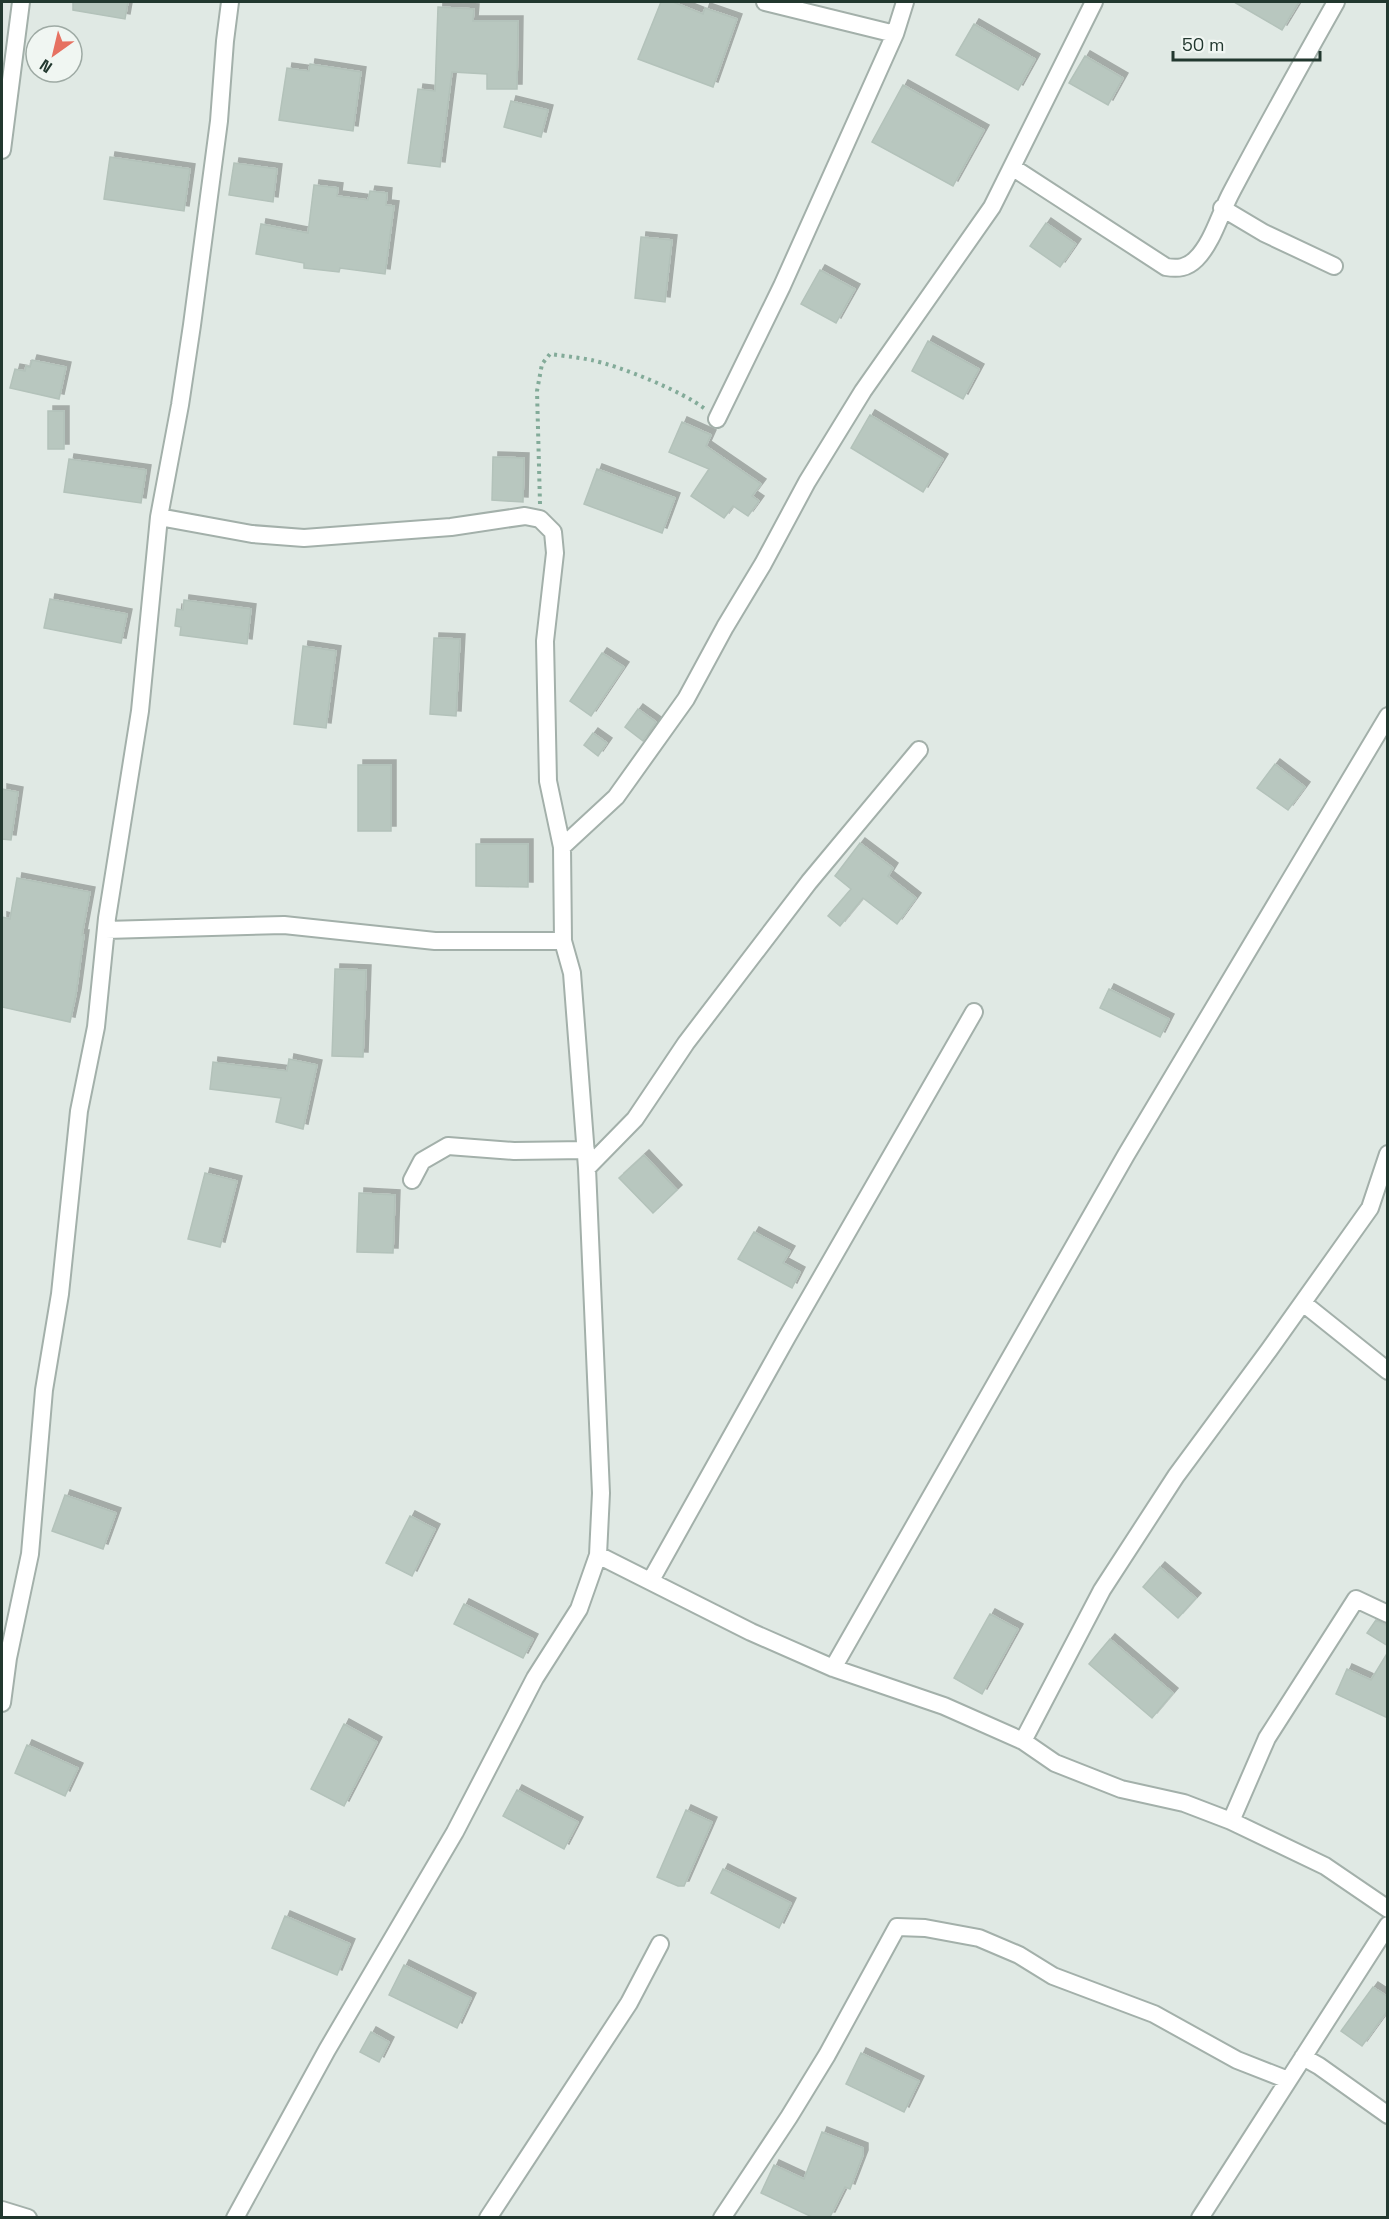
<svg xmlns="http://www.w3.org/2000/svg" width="1389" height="2219" font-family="'Space Grotesk',sans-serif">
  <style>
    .building { fill: #b8c7bf; stroke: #b3c2ba; stroke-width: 1.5; filter: url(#shadow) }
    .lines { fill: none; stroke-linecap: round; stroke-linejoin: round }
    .minor-casing { stroke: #a3b0aa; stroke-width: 20 }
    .path { stroke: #83ab99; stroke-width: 4; stroke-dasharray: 3 4.5; stroke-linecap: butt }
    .minor { stroke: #fff; stroke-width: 16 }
  </style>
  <defs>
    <filter id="shadow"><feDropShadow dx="5" dy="-5" stdDeviation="0" flood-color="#0004"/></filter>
  </defs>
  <rect width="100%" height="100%" fill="#e0e9e4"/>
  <path class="building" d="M73,2h55l-3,17 -52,-9z
    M661,2h12l30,12 2,-6 32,11 -24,68 -75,-28z
    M1234,2h65l-17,28z
    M438,7l36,2 -1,12h45l-1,68h-30v-15l-35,-2 -12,95 -32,-4 10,-74 17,2z
    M974,24l61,35 -17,31 -62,-35z
    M1085,56l38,22 -15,27 -39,-22z
    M310,64l51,8 -8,59 -74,-11 8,-52 22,3z
    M903,85l81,45 -31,56 -81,-44z
    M511,101l37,9 -7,27 -37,-10z
    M110,157l80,12 -6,42 -80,-12z
    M234,163l43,6 -4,33 -44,-7z
    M314,185l24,3 -1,8 31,4 2,-9 17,2 -1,12 8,1 -9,68 -45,-6 -1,4 -35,-4v-5l-48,-9 5,-30 47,9z
    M1046,223l30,21 -16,23 -30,-21z
    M641,237l31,3 -7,62 -30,-4z
    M820,270l35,19 -19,34 -35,-19z
    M928,341l51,28 -16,30 -51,-28z
    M32,360l34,7 -7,32 -49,-11 5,-19 10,2 1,-5 4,1z
    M48,411h16v38h-16z
    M870,415l73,44 -20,33 -72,-44z
    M682,422l29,13 -5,11 55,38 -9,12 7,5 -11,15 -15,-10 -9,12 -33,-22 18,-27 -40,-17z
    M493,457l31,1 -1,44 -31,-2z
    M69,459l77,11 -5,33 -77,-11z
    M597,469l78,29 -13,35 -78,-29z
    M50,599l77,15 -6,29 -77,-15z
    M184,600l67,9 -4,35 -67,-9 1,-8 -6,-1 2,-17 6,1z
    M434,638l26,1 -4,77 -26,-2z
    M303,646l33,5 -10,77 -32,-4z
    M602,653l22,14 -33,49 -21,-15z
    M638,709l18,13 -13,19 -18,-14z
    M593,733l14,10 -9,13 -14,-11z
    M1275,764l30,23 -17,23 -31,-22z
    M358,765h33v66h-33z
    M2,789l16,3 -7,48 -9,-1z
    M860,843l33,25 -5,8 28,22 -19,26 -34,-26 -23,28 -12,-10 23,-27 -16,-13z
    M476,844h52v43l-52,-1z
    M17,878l73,14 -8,43h2l-8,59 -6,28 -68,-15v-90l8,2z
    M335,969l31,1 -3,87 -31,-1z
    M1109,989l60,30 -9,18 -60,-29z
    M289,1059l28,6 -14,64 -27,-7 5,-24 -71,-9 3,-27 74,9z
    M644,1155l33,35 -24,23 -34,-35z
    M205,1173l32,8 -17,66 -32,-8z
    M359,1193l36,2 -2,58 -36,-1z
    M754,1232l36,19 -7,12 17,9 -8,16 -54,-29z
    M65,1495l51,18 -13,36 -51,-18z
    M410,1516l25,13 -23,47 -26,-13z
    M1160,1567l36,31 -18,20 -35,-31z
    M464,1604l69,35 -10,19 -69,-34z
    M990,1614l28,15 -36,65 -28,-16z
    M1376,1620l12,6v20l-21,-13z
    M1110,1639l63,54 -21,25 -63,-54z
    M1388,1652v66l-52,-24 11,-25 24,11z
    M344,1724l33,18 -33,64 -33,-17z
    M27,1745l51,23 -13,28 -50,-23z
    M517,1790l61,32 -14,27 -61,-33z
    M686,1810l26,12 -28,64h-6l-21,-9z
    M723,1869l68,34 -12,25 -68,-35z
    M285,1916l65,28 -13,31 -65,-27z
    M404,1965l67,33 -14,30 -68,-33z
    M1373,1987l15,10v13l-26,36 -21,-15z
    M371,2032l18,10 -10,20 -19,-10z
    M861,2053l58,28 -15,31 -58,-28z
    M822,2132l41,16v7l-13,34 -5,-2 -15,30h-18l-51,-24 13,-28 30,14z"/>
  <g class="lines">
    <defs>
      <path id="minor" d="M765,2l130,32 10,-32
        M2,150l19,-148
        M1012,167l154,100c12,2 21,1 30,-8 17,-17 24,-46 36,-68 34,-64 69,-127 104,-189
        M1222,208l42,25 70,33
        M717,419l65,-133 113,-252
        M159,517l93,17 52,4 147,-11 74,-11 15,3 13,13 2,21 -10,88 3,140 14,66 1,94 9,32 15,195 14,325 -3,62 -19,54 -44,69 -80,154 -128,218 -92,168
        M562,847l54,-50 70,-98 39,-72 38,-63 44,-82 56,-91 129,-184 102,-205
        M106,930l178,-5 151,16h128
        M587,1168l48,-49 51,-76 123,-161 110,-132
        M412,1180l10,-19 26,-15 66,5 72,-1
        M1303,1303l85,68
        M598,1555l153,77 82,36 111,38 79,35 32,22 66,26 63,14 47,18 94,45 63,43
        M651,1580l136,-243 187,-325
        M833,1668l293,-513 262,-439
        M2,1703l6,-45 22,-104 14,-164 16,-96 19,-183 17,-84 11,-109 33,-207 19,-194 21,-112 12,-80 27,-204 6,-80 5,-39
        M1023,1741l79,-151 74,-114 93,-126 101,-142 18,-54
        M1231,1821l36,-83 89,-139 32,15
        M1303,2057l16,9 69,49
        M2,2210l26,8
        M488,2218l141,-215 31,-59
        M722,2218l67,-101 38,-62 70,-128 28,1 54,10 40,17 34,21 101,38 83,46 51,20
        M1200,2218l188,-293"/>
    </defs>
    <use href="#minor" class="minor-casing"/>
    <path class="path" d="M540,504l-3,-113 5,-27 8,-10c13,2 27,3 41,6 29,6 91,31 114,49"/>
    <use href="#minor" class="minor"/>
  </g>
  <rect width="1389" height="2219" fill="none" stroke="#22382f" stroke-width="6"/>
  <g transform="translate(54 54) rotate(214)"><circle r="28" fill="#f0f6f2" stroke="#9eaaa4" stroke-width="1.5"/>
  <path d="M0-4.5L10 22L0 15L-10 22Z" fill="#e67161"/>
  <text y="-9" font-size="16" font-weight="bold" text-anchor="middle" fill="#22382f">N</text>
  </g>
  <path d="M1173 51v9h147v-9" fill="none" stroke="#22382f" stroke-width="3"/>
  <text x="1182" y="51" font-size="18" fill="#22382f" stroke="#f0f6f2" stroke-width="4.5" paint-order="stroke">50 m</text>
</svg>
